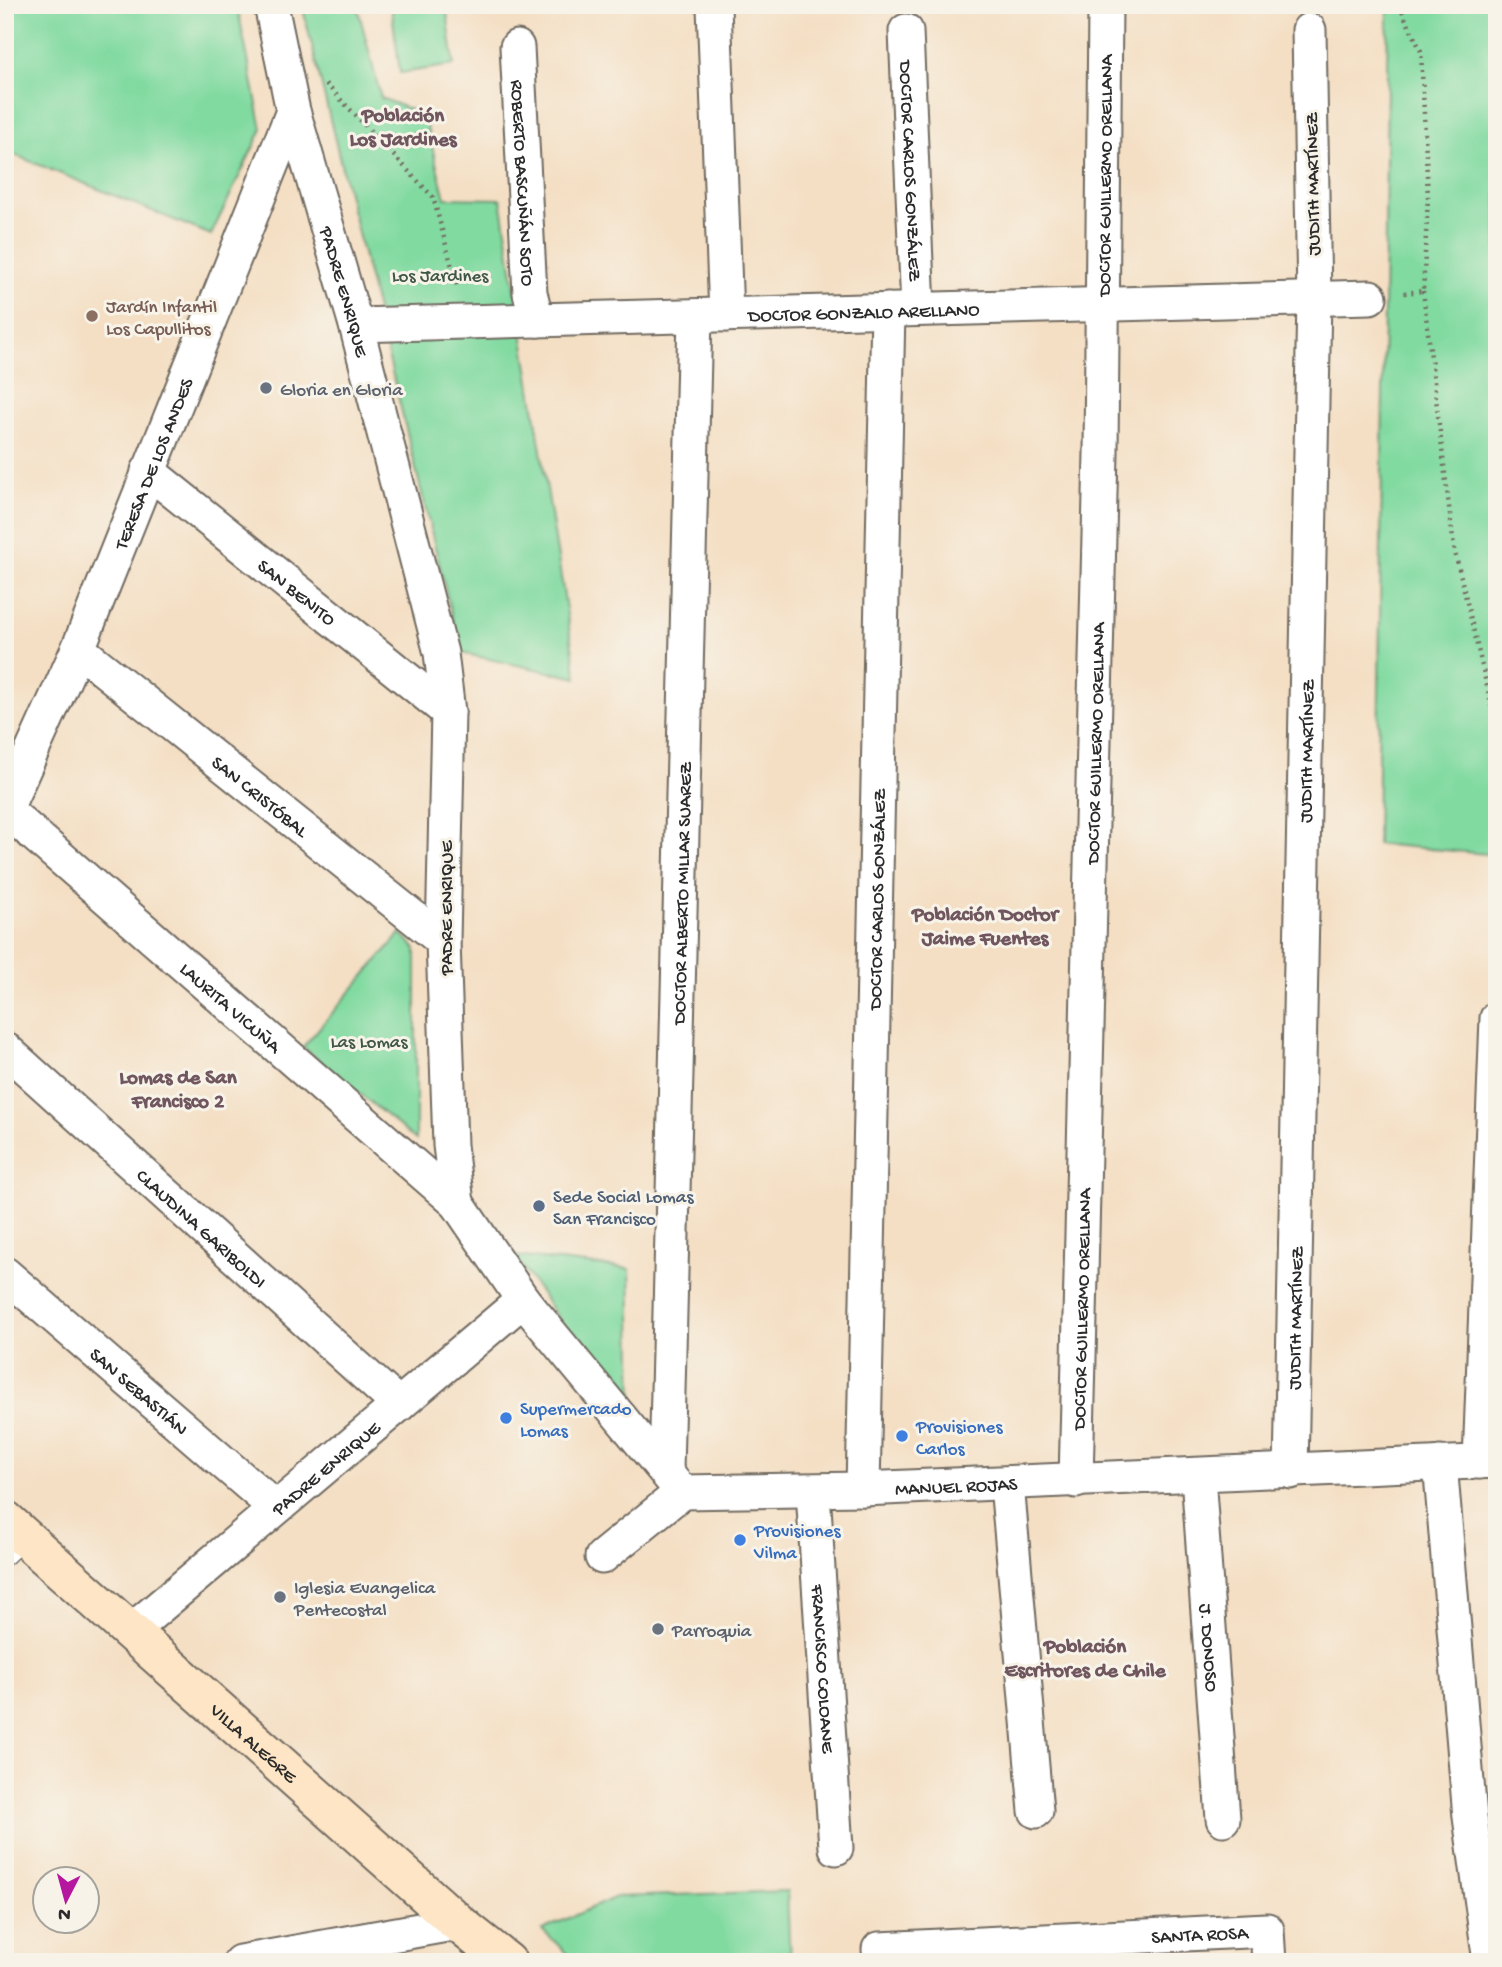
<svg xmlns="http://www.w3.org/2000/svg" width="1502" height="1967" font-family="'Gochi Hand',sans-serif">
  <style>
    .green { fill: #81daa0; stroke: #568266; stroke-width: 2 }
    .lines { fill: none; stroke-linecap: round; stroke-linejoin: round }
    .lane-casing { stroke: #716a61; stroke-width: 21 }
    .street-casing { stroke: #716a61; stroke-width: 37 }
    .secondary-casing { stroke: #716a61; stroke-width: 42 }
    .path { stroke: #716a61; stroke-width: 4.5; stroke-dasharray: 2 5; stroke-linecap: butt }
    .lane { stroke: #fff; stroke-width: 18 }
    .street { stroke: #fff; stroke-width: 33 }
    .secondary { stroke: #fde5c5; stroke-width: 38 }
    .education-dot { fill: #8d6e63; stroke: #f7f3e8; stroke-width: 2.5 }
    .worship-dot { fill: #6b7280; stroke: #f7f3e8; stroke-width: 2.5 }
    .service-dot { fill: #5c6f8a; stroke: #f7f3e8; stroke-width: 2.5 }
    .shop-dot { fill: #3f7fe0; stroke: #f7f3e8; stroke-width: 2.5 }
    .labels { text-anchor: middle; stroke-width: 6; stroke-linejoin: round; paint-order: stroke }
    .street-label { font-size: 19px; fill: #2b2b2b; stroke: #f7f3e8 }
    .park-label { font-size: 19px; fill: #405748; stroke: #f7f3e8 }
    .education-label { font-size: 19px; fill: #785e54; stroke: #f7f3e8; text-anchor: start }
    .worship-label { font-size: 19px; fill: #5b616d; stroke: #f7f3e8; text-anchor: start }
    .service-label { font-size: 19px; fill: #4e5e75; stroke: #f7f3e8; text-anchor: start }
    .shop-label { font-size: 19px; fill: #366cbe; stroke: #f7f3e8; text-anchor: start }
    .neighbourhood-label { font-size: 21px; font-weight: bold; fill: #70565f; stroke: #f7f3e8 }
  </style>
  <rect width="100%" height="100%" fill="#f7f3e8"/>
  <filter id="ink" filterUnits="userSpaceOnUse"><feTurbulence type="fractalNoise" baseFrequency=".0143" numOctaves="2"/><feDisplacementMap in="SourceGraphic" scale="14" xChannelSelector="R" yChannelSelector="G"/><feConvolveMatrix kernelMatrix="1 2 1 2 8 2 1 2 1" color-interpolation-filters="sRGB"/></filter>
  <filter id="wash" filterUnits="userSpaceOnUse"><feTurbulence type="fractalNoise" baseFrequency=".00686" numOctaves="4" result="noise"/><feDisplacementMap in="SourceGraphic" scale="28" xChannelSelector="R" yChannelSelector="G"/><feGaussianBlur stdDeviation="1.57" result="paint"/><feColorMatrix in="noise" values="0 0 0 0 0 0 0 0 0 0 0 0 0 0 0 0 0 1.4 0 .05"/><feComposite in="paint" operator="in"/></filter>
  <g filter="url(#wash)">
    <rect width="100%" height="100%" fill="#f4dfc4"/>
    <path class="green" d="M5,5h232l25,124 -51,106 -206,-84z
      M302,5h55l24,93 43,17 21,83 56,1 76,479 -116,-25z
      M391,5h55l8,60 -54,8z
      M1388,5h109v850l-120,-11z
      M401,933l15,16v191l-113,-93z
      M515,1256l115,13 3,136 -14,1z
      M787,1891l3,71h-213l-35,-32 74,-33z"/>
  </g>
  <g filter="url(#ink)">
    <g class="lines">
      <defs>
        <path id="lane" d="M5,1556l20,-19"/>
        <g id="street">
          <path id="s1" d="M271,5l22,106 63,214 85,328 7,59 -5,229 7,204 7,58 66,97 159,192 181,-3 634,-28"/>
          <path d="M714,7l12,308"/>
          <path id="s2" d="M906,31l12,278"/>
          <path id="s3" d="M517,47l13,246 7,27"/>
          <path id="s4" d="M356,325l1014,-28"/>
          <path id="s5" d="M148,471l300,241"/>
          <path id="s6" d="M78,649l365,292"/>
          <path id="s7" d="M6,810l451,393"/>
          <path id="s8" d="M5,811l73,-162 215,-538"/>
          <path id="s9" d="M5,1049l394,356"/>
          <path id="s10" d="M5,1274l271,234"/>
          <path d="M1480,1462l17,-444"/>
          <path d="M1440,1463l30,354 20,145"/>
          <path id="s11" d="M666,1471l29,-1155"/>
          <path id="s12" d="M1291,1472l23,-1174 -5,-268"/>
          <path id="s13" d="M1198,1476l25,343"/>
          <path id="s14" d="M1076,1481l25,-1028 4,-448"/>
          <path d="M1007,1484l29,327"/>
          <path id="s15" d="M863,1489l25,-1179"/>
          <path id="s16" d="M813,1491l23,357"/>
          <path d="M602,1557l80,-65"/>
          <path id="s17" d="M131,1631l392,-331"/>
          <path d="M240,1962l218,-39"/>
          <path id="s18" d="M880,1962l-1,-13 388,-19 2,32"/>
        </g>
        <g id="secondary">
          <path id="s19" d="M5,1520l453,403 49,39"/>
        </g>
      </defs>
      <use href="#lane" class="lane-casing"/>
      <use href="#street" class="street-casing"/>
      <use href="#secondary" class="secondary-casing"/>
      <path class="path" d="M1399,5l22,46 7,146 -5,94 -19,2
        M326,84l107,113 25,92
        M1423,291l31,257 43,181"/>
      <use href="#lane" class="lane"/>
      <use href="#street" class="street"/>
      <use href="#secondary" class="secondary"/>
    </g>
  </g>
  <circle class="education-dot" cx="92" cy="316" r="7"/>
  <g class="worship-dot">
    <circle cx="266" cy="388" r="7"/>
    <circle cx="280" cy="1597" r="7"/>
    <circle cx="658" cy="1629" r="7"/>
  </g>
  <circle class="service-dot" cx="539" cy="1206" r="7"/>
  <g class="shop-dot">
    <circle cx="506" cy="1418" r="7"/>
    <circle cx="902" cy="1436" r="7"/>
    <circle cx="740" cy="1540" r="7"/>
  </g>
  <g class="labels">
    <g class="street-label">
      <text dy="7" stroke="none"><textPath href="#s2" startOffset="140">DOCTOR CARLOS GONZÁLEZ</textPath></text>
      <text dy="7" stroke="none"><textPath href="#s14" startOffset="1306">DOCTOR GUILLERMO ORELLANA</textPath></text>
      <text dy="7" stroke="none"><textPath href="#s3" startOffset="136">ROBERTO BASCUÑÁN SOTO</textPath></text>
      <text transform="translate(1311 184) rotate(-91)" y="7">JUDITH MARTÍNEZ</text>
      <text dy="7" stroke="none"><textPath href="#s1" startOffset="296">PADRE ENRIQUE</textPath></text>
      <text dy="7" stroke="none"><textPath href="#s4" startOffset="508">DOCTOR GONZALO ARELLANO</textPath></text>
      <text dy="7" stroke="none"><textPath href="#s8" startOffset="378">TERESA DE LOS ANDES</textPath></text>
      <text dy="7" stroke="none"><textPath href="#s5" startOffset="192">SAN BENITO</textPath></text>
      <text dy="7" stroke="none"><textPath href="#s14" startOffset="738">DOCTOR GUILLERMO ORELLANA</textPath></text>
      <text dy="7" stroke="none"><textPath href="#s12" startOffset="721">JUDITH MARTÍNEZ</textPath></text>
      <text dy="7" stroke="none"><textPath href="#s6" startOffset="234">SAN CRISTÓBAL</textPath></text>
      <text dy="7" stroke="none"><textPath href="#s11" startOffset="578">DOCTOR ALBERTO MILLAR SUAREZ</textPath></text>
      <text dy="7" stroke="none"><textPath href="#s15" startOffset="590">DOCTOR CARLOS GONZÁLEZ</textPath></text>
      <text transform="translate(445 908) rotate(-90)" y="7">PADRE ENRIQUE</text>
      <text dy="7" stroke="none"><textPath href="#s7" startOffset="299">LAURITA VICUÑA</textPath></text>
      <text dy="7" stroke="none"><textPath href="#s9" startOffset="266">CLAUDINA GARIBOLDI</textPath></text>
      <text dy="7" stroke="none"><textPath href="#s14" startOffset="172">DOCTOR GUILLERMO ORELLANA</textPath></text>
      <text dy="7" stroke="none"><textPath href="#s12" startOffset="154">JUDITH MARTÍNEZ</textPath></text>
      <text dy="7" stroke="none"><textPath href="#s10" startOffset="178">SAN SEBASTIÁN</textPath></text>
      <text dy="7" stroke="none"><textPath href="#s17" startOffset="254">PADRE ENRIQUE</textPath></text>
      <text dy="7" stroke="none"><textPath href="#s1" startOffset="1862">MANUEL ROJAS</textPath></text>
      <text dy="7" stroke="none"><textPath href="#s13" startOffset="172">J. DONOSO</textPath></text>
      <text dy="7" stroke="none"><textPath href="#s16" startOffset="178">FRANCISCO COLOANE</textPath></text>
      <text dy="7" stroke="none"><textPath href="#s19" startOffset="334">VILLA ALEGRE</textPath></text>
      <text dy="7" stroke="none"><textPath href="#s18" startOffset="334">SANTA ROSA</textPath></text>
    </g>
    <g class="park-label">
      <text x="440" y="281">Los Jardines</text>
      <text x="369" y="1047">Las Lomas</text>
    </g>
    <g class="education-label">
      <text x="106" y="312">Jardín Infantil<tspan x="106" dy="22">Los Capullitos</tspan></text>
    </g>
    <g class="worship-label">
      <text x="280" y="395">Gloria en Gloria</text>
      <text x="294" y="1593">Iglesia Evangelica<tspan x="294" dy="22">Pentecostal</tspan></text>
      <text x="672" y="1636">Parroquia</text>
    </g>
    <g class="service-label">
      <text x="553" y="1202">Sede Social Lomas<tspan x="553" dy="22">San Francisco</tspan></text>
    </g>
    <g class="shop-label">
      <text x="520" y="1414">Supermercado<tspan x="520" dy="22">Lomas</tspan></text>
      <text x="916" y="1432">Provisiones<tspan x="916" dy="22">Carlos</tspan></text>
      <text x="754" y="1536">Provisiones<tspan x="754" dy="22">Vilma</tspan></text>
    </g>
    <g class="neighbourhood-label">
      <text x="403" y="121">Población<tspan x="403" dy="24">Los Jardines</tspan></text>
      <text x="985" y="920">Población Doctor<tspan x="985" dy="24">Jaime Fuentes</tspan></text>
      <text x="178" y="1083">Lomas de San<tspan x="178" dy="24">Francisco 2</tspan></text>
      <text x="1085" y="1652">Población<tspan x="1085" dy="24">Escritores de Chile</tspan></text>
    </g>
  </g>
  <rect width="1502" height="1967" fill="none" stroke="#f7f3e8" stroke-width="28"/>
  <g transform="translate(66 1900) rotate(186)"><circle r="33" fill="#f7f3e8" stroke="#a5a39c" stroke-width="2"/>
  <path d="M0-5L12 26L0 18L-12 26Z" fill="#b5179e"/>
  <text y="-10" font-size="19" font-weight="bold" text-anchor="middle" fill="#2b2b2b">N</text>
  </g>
</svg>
